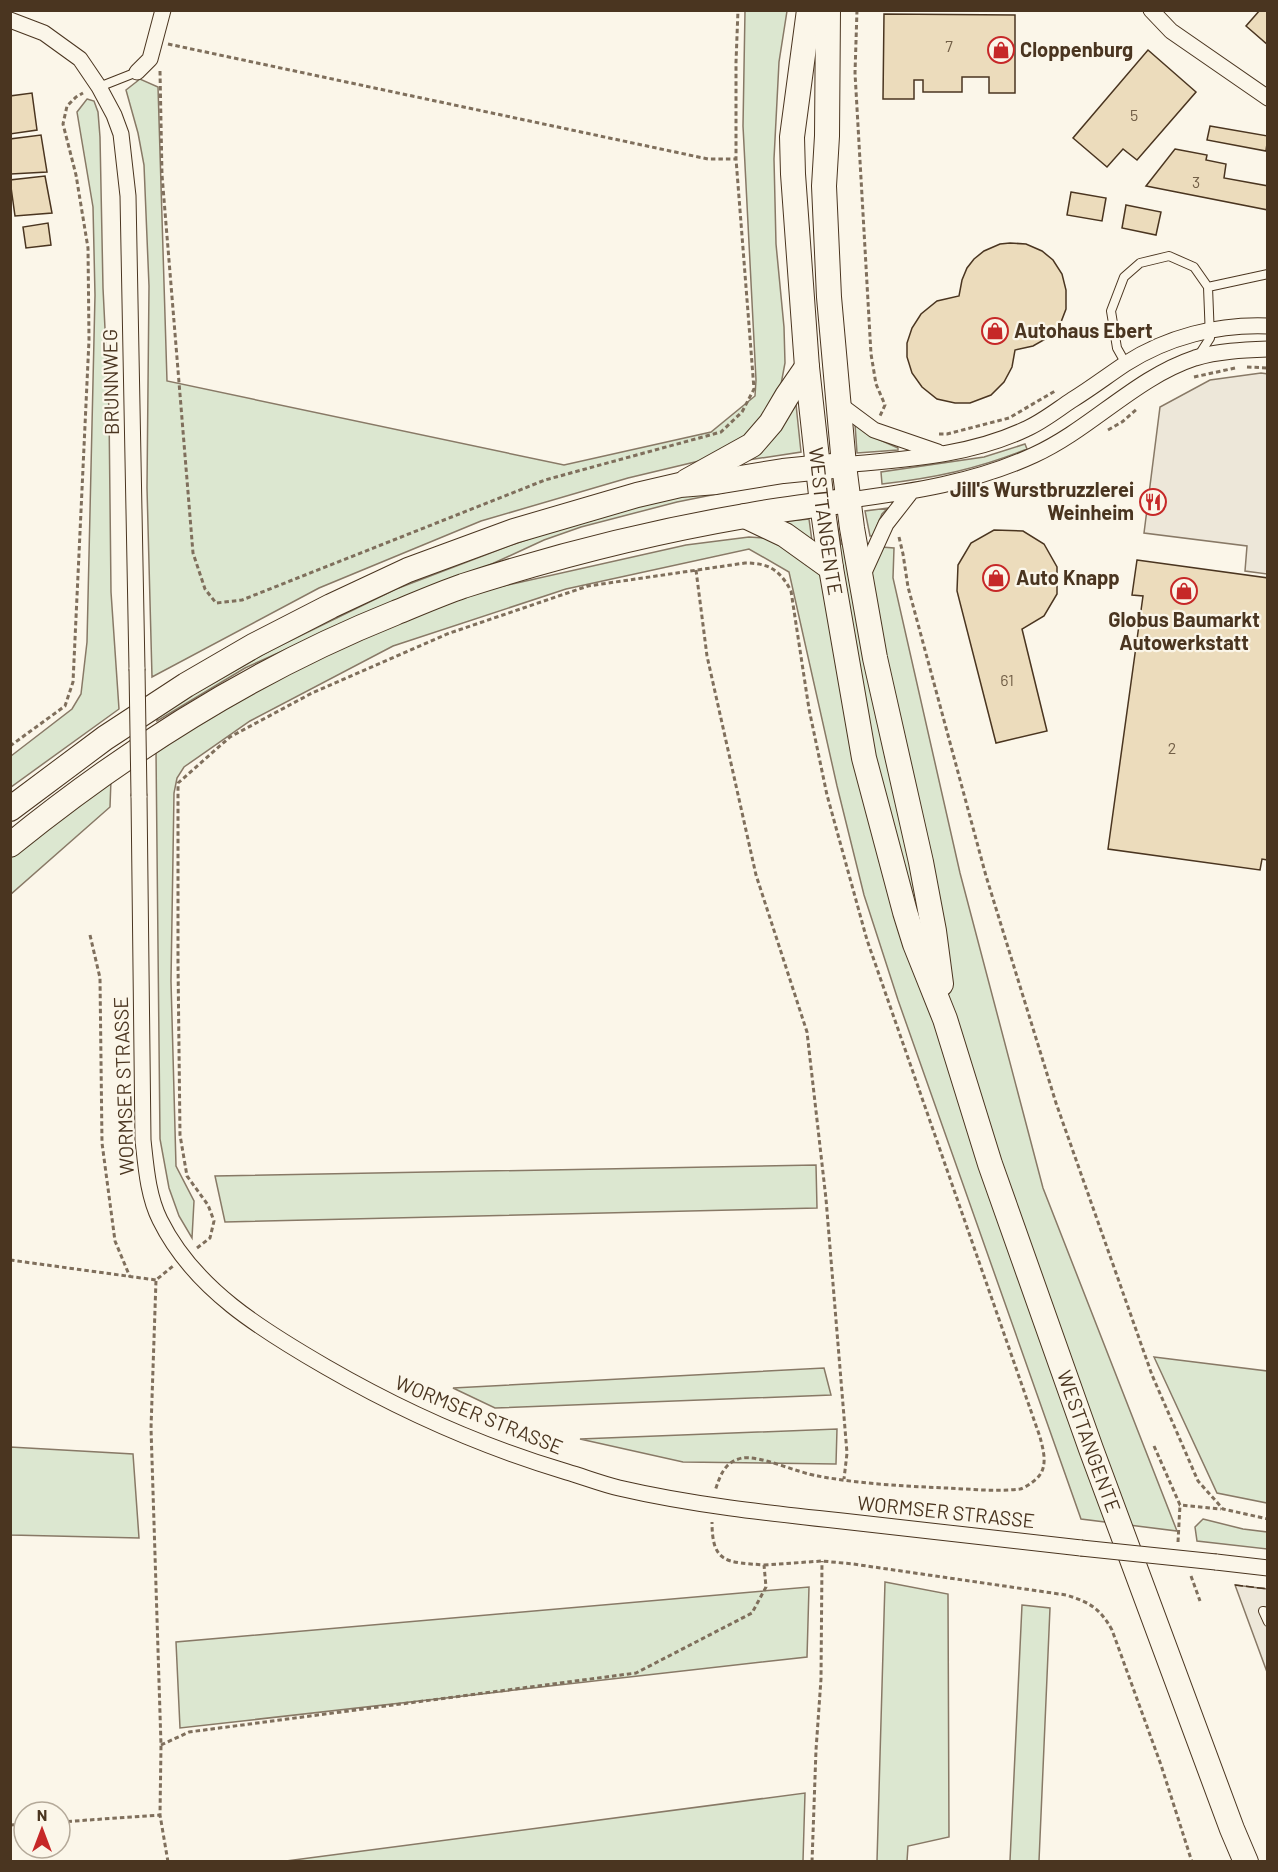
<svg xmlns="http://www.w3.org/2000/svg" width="1278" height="1872" font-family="Barlow,sans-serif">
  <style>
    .green { fill: #dce7d0; stroke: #887966; stroke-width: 1.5 }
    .parking { fill: #ede7d9; stroke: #887966; stroke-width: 1.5 }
    .building { fill: #ecdcbc; stroke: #4a3520; stroke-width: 1.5 }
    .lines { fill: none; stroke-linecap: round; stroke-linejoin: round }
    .lane-casing { stroke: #4a3520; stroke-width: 10 }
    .street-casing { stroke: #4a3520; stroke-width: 17 }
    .primary-casing { stroke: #4a3520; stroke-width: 26 }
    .path { stroke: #7f6f5c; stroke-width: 3; stroke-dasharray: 4.5 3; stroke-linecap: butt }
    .lane { stroke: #fbf6e9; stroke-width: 8 }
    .street { stroke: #fbf6e9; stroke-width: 15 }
    .primary { stroke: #fbf6e9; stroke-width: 24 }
    .street-bridge-casing { stroke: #4a3520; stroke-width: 17; stroke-linecap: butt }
    .street-bridge { stroke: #fbf6e9; stroke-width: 15 }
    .fence { stroke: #4a3520; stroke-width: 1.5; stroke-dasharray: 8 3; stroke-linecap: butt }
    .labels { text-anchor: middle; stroke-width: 4.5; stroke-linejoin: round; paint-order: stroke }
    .number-label { font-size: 16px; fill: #725f47 }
    .poi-label { font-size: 20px; font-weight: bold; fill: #4a3520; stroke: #fbf6e9; text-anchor: start }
    .street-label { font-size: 20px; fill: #4a3520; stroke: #fbf6e9 }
  </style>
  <rect width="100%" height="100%" fill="#fbf6e9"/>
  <path class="green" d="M745,11h42l-8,51 -5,97 2,85 8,83 1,36 -6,32 -16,29 -43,32 -92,22 -147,43 -162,67 -167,89 -5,-189 2,-202 -5,-121 -6,-32 -12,-43 14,-11 18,8 9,294 397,84 147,-33 44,-36 1,-16 -13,-254z
    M87,99l7,2 4,11 2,25 3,151 6,122 2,182 8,117 -108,78v-31l61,-47 9,-15 6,-52 8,-347 -2,-88 -16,-95z
    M795,395l6,57 -53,8z
    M855,424l23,15 20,9v2l-41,3z
    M1025,444l2,5c-49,20 -93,29 -145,35l-1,-12 103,-15z
    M782,481l-105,21 -96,25 -37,13 -63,29 -130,51 -106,48 -88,53v-6l114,-65 125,-61 110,-42 73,-25 95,-26z
    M888,508l-6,6 -9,22h-3l-5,-25z
    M809,519l3,22 23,2 -2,-23 3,-1 5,25 53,4 -1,30 67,295 83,315 134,343 -96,-12 -183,-519 -34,-105 -27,-109 -48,-214 -40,-23 -183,40 -173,57 -143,75 -66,46 -7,11 -3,15 -3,188 5,185 18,35 -2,37 -13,-22 -10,-28 -9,-49 -4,-388 128,-81 170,-73 232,-52 63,-8 62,4 -31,-19z
    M111,779l-1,28 -99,87v-38z
    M816,1165l1,43 -592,14 -10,-46z
    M1154,1357l113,14v132l-50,-10z
    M824,1368l7,27 -336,13 -42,-20z
    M837,1429l-1,35 -153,-2 -103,-23z
    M10,1447l123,7 6,84 -128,-3z
    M1203,1519l40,10 24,3v17l-70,-8 -2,-14z
    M885,1582l63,12 1,243 -41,9 -1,15h-30z
    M809,1587l-2,70 -627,71 -4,-86z
    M1022,1605l28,3 -11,253h-29z
    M805,1793l-2,68h-517z"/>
  <path class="parking" d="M1261,373l7,1 -1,200 -22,-3 2,-25 -103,-13 16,-126 50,-27z
    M1235,1585l32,4v83z"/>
  <path class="building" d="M1260,10h8v35l-22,-19z
    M884,14l131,1v78h-26v-16h-27v15h-39v-12h-9v19h-31z
    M1148,50l48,42 -59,68 -14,-11 -16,18 -34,-29z
    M32,93l5,37 -27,4v-38z
    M1210,126l58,10 -2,15 -59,-11z
    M41,135l6,37 -36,2 -1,-35z
    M1175,149l32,6 -1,5 20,4 -2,14 44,8v24l-122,-24z
    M45,176l7,37 -37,3 -5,-36z
    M1071,192l35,6 -4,23 -35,-6z
    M1126,205l35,7 -5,23 -34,-7z
    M48,223l3,22 -25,3 -3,-21z
    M1010,243l16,1 16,7 11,9 9,14 4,16v19l-5,13 -12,15 -16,9 -18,4 -3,17 -8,15 -13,13 -21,8h-15l-18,-4 -15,-12 -10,-14 -5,-16v-14l5,-15 9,-14 16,-13 22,-5 3,-16 5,-12 7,-9 10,-8 16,-7z
    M994,530l29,1 21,13 13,23v27l-13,22 -22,13 25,102 -51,12 -39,-152 1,-26 13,-22z
    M1137,560l131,18v282l-6,-1 -2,11 -152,-21 35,-253 -11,-1z"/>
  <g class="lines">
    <defs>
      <path id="lane" d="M99,87l38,-15
        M1208,287l60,-13
        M1126,364l-9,-16 -6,-37 13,-34 16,-14 29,-7 25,11 14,20 2,51 -11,17
        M1268,1612l-5,-1 5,11"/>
      <path id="street" d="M1151,10l20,21 97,67
        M10,20l34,13 36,26 19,28 15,28 7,19 7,62 9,473
        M137,72l13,-13 13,-49
        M839,404l35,26 64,22
        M844,465c62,-6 125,-9 182,-36 16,-7 31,-19 46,-29 18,-11 35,-24 53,-36 42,-27 92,-40 143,-38
        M848,500c64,-8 128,-18 186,-45 57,-26 101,-77 161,-97 23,-7 48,-8 73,-9
        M861,579l25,-55 25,-32
        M139,796l4,344c3,27 5,56 17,80 34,69 102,110 166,147 76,44 157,80 241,105 17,5 35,12 52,16 73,17 148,25 223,33 80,9 159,18 239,27
        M1216,1562l52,6"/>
      <g id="primary">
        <path id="s1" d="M809,10l-17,127 1,37 14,193 15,137 9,64 33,190 41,154 10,32 30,75 45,145 101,285 141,380 14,33"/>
        <path d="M828,10l-1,126 -3,50 5,111 15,168 8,63 23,130 46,204 13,69 7,53"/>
        <path d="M687,481l65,-36 19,-22 16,-27 20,-29"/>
        <path d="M745,516l40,19 46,33"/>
        <path d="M10,809l95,-71 81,-53 69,-40 76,-39 77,-36 106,-39 123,-36 43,-10 36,-3 67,-11 50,-5"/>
        <path d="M10,845c117,-95 245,-176 385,-232 22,-9 45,-19 68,-27 90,-29 189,-54 282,-70 30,-6 61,-9 91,-14"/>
      </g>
    </defs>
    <use href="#lane" class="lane-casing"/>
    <use href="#street" class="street-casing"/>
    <use href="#primary" class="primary-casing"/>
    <path class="path" d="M857,10l-2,63 16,281 5,30 9,21 -5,11
      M168,44l540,115h28
      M160,71l2,104 31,378 12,36 11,14 26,-3 303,-120 176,-48 21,-20 12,-23 -18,-230v-97l2,-52
      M1247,367l21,1
      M1194,377l41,-9
      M1108,430l14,-8 15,-13
      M939,434h8l62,-16 46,-27
      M899,537l4,17 5,33 78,289 70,227 96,272 46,106 25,28 45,10
      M696,570l11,86 49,219 51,157 19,167 21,254 -3,26
      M10,746l55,-40 8,-24 16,-342 -1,-92 -12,-73 -13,-51 4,-18 9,-9 7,-4
      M90,935l10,43 2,165 13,98 15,36
      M197,1248l13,-10 4,-17 -6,-16 -21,-29 -7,-41 -2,-172v-180l52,-46 82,-44 135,-59 141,-48 157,-23c24,0 35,7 46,28l18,118 18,86 40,145 173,497c3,12 8,28 -1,39 -4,5 -14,12 -19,13 -24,3 -50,0 -74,-1 -42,-2 -86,-4 -128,-12 -20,-3 -58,-21 -76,-18 -18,4 -22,18 -27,33
      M10,1260l146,20
      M1154,1446l26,59 41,4
      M1178,1542l2,-37
      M764,1565l58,-4 31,3 213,31c23,7 34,13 46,35l49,135 31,97
      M1191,1576l9,25
      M161,1745l28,-13 447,-59 116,-60 14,-26 -2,-22c-37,-3 -52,-1 -52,-43
      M60,1822l100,-7
      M10,1825l14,-1
      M168,1862l-8,-47 1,-70 -10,-317 5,-148 17,-14
      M812,1862l4,-112 5,-71 1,-118"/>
    <use href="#lane" class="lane"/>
    <use href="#street" class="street"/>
    <use href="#primary" class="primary"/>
    <defs>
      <path id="street-bridge" d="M137,669l2,127
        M1081,1548l135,14"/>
    </defs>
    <use href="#street-bridge" class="street-bridge-casing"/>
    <use href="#street-bridge" class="street-bridge"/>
    <path class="fence" d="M1235,1585l33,4"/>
  </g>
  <defs>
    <symbol id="shop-ring" viewBox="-11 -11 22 22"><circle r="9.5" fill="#fbf6e9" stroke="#c62828" stroke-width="1.5"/><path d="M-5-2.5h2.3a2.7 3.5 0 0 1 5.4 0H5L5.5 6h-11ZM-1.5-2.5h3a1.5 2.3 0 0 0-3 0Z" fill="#c62828"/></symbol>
    <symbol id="restaurant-ring" viewBox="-11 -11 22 22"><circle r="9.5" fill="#fbf6e9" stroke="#c62828" stroke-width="1.5"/><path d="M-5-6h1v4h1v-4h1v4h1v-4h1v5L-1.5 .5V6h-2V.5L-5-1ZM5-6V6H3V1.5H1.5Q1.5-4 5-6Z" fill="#c62828"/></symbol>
  </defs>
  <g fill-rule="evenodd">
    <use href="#shop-ring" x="986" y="35" width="30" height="30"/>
    <use href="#shop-ring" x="980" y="316" width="30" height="30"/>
    <use href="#restaurant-ring" x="1138" y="487" width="30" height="30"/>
    <use href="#shop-ring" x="981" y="563" width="30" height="30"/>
    <use href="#shop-ring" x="1169" y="576" width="30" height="30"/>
  </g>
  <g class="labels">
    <g class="number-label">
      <text x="949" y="52">7</text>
      <text x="1134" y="121">5</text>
      <text x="1196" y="188">3</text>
      <text x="1007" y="686">61</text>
      <text x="1172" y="754">2</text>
    </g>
    <g class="poi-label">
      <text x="1020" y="57">Cloppenburg</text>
      <text x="1014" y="338">Autohaus Ebert</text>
      <text x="1134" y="497" text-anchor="end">Jill's Wurstbruzzlerei<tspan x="1134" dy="23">Weinheim</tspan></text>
      <text x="1016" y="585">Auto Knapp</text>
      <text x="1184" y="627" text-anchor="middle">Globus Baumarkt<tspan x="1184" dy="23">Autowerkstatt</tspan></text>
    </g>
    <g class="street-label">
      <text transform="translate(111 382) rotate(-91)" y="7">BRUNNWEG</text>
      <text dy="7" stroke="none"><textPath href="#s1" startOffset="514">WESTTANGENTE</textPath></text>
      <text transform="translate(124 1086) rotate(-92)" y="7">WORMSER STRASSE</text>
      <text transform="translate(479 1415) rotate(22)" y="7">WORMSER STRASSE</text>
      <text dy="7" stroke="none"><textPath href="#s1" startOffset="1474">WESTTANGENTE</textPath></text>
      <text transform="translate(946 1512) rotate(6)" y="7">WORMSER STRASSE</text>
    </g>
  </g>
  <rect width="1278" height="1872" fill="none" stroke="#4a3520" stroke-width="24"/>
  <g transform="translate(42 1830)"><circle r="28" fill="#fbf6e9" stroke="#b4a999" stroke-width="1.5"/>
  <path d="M0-4.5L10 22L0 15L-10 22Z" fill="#c62828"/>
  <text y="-9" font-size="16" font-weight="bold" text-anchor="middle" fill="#4a3520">N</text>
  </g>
</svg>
